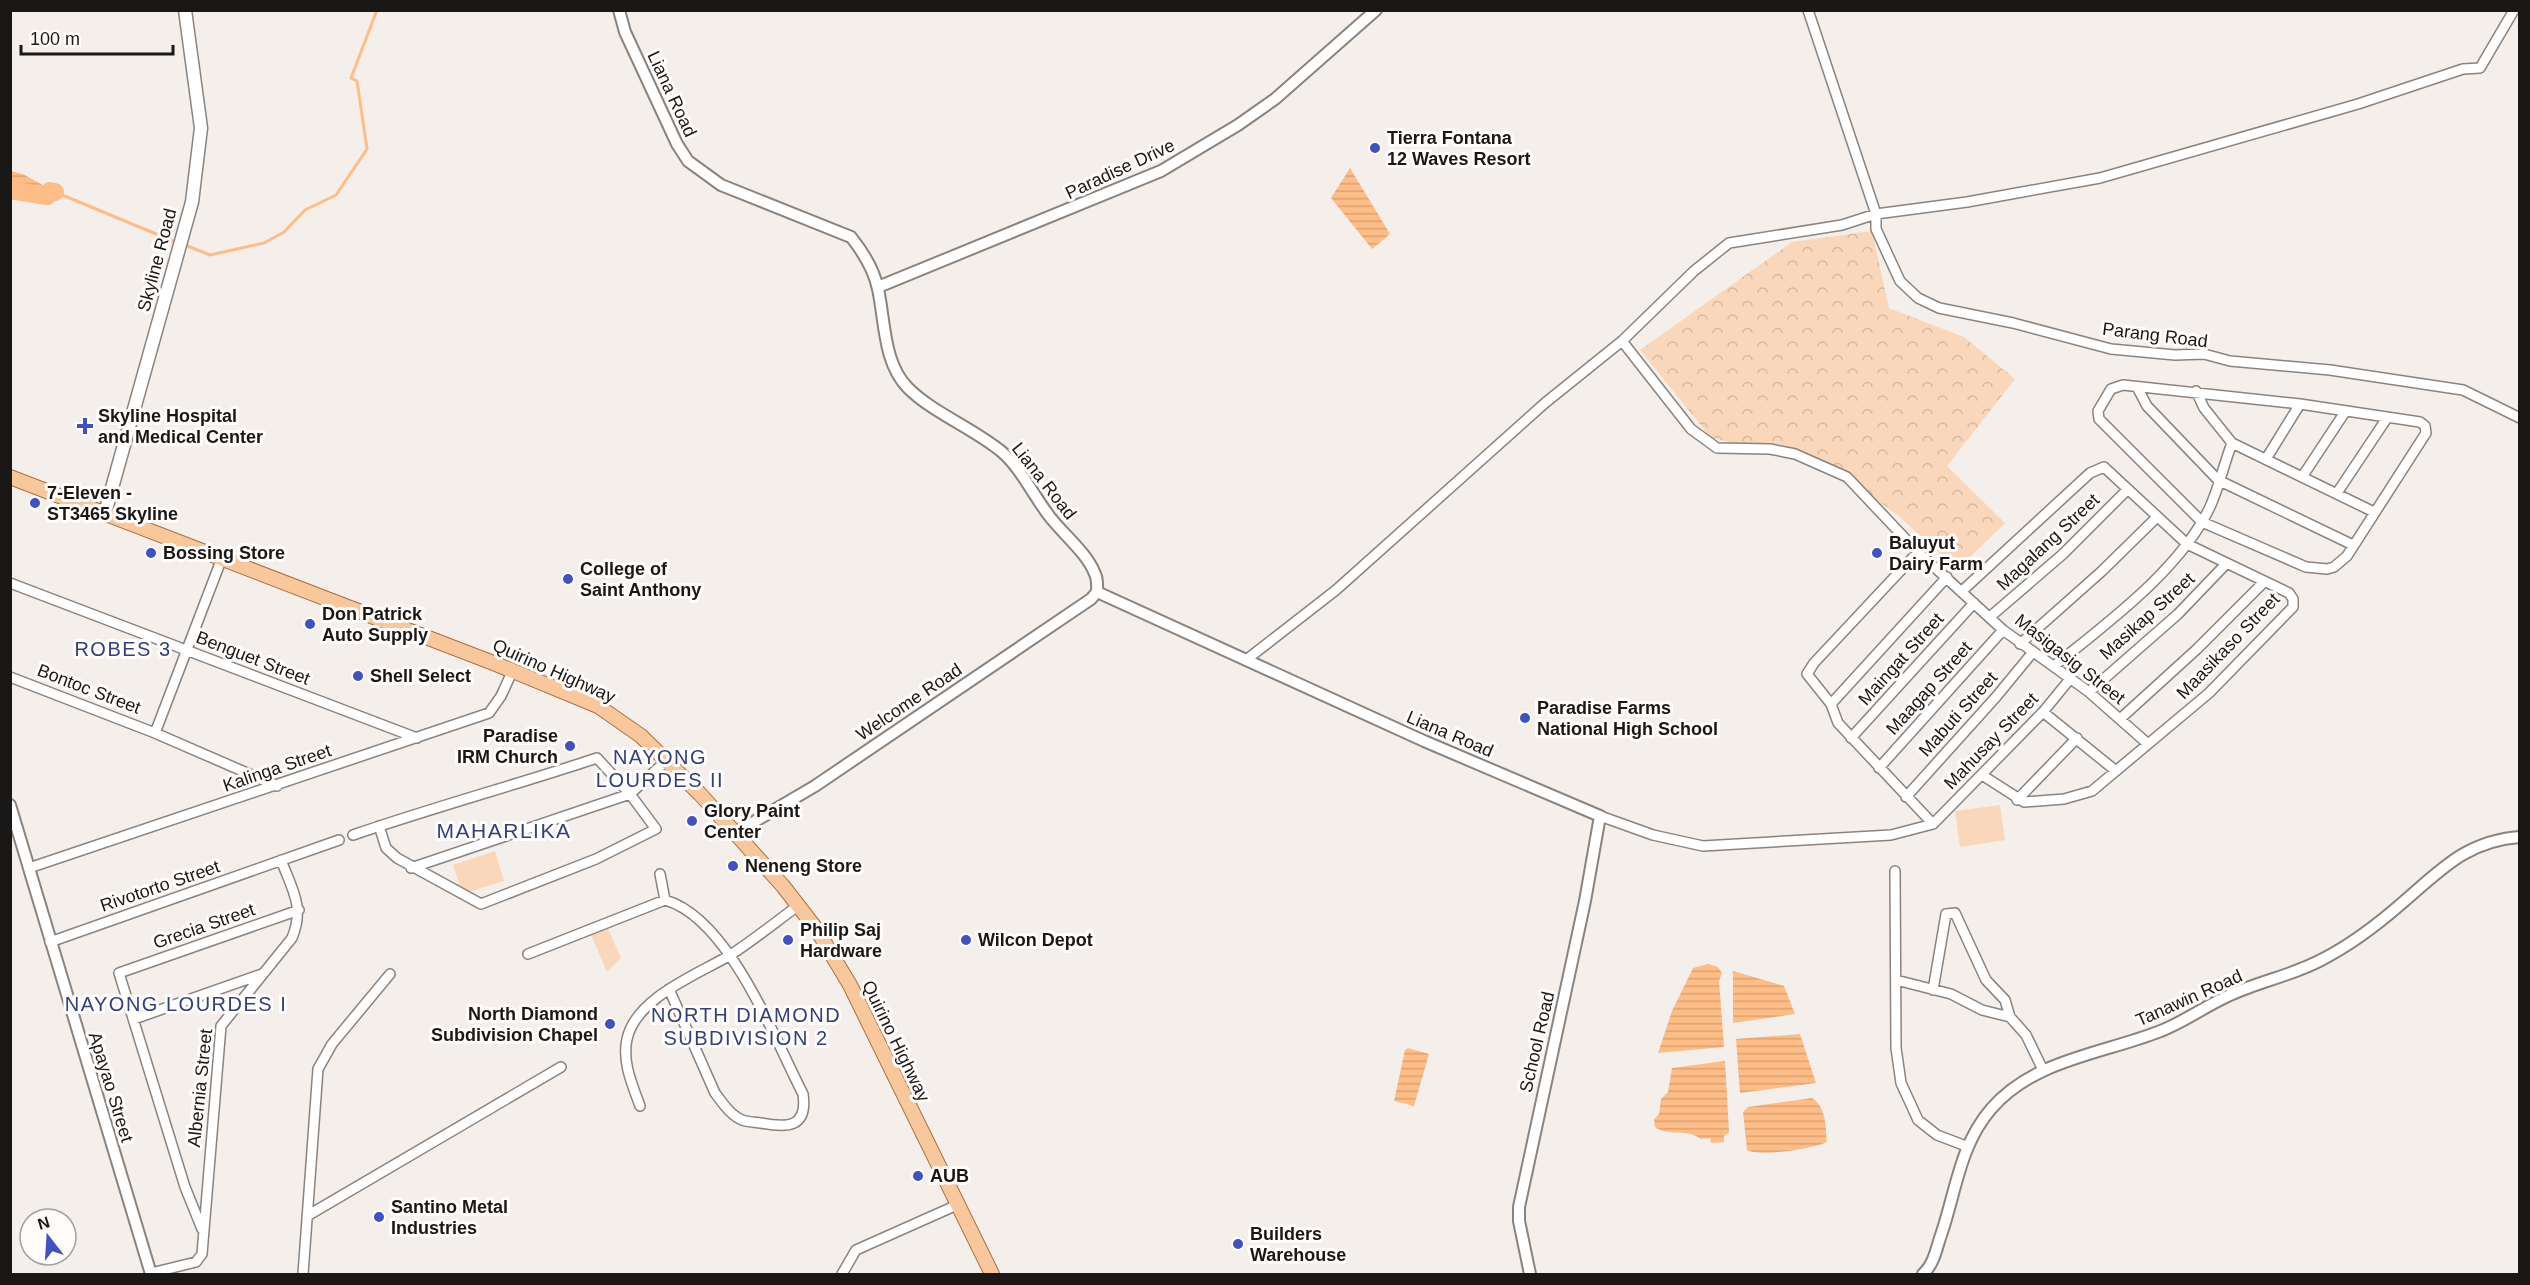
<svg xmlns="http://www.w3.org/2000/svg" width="2530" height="1285" font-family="Arial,sans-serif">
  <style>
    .green { fill: #fad7ba }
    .park { fill: url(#park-crowns) }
    .water { fill: url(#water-rules) }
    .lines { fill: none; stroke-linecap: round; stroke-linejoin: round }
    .stream { stroke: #febd86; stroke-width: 3 }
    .river { stroke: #febd86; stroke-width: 18 }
    .minor-casing { stroke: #898480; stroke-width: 12 }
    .tertiary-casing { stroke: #898480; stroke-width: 14 }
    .secondary-casing { stroke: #898480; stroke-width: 15 }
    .primary-casing { stroke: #a87243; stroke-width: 16 }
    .minor { stroke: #fff; stroke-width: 9 }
    .tertiary { stroke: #fff; stroke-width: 10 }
    .secondary { stroke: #fff; stroke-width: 12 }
    .primary { stroke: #f8c89c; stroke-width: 14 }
    .poi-dot { fill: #3f51c5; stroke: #fffdfb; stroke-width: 2 }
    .labels { text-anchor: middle; stroke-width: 6; stroke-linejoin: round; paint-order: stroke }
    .street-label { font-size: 18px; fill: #1a1817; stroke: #fffdfb }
    .poi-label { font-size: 18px; font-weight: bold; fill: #1a1817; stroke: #fffdfb; text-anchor: start }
    .neighbourhood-label { font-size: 20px; letter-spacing: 1.5px; fill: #33417b; stroke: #fffdfb }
    .quarter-label { font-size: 21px; letter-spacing: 1.5px; fill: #33417b; stroke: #fffdfb }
  </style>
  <defs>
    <pattern id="park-crowns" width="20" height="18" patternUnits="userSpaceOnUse" patternTransform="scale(1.5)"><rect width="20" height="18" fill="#fad7ba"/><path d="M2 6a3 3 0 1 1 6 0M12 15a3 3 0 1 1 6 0" fill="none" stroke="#d6b89f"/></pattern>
    <pattern id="water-rules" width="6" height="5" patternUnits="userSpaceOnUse" patternTransform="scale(1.5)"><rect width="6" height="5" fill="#febd86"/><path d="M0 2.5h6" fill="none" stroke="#d9a273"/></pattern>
  </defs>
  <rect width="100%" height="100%" fill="#f4efea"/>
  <path class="green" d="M2000,805l5,35 -45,7 -5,-36z
    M495,851l9,30 -42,13 -9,-29z
    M606,924l15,34 -14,14 -18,-42z"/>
  <path class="park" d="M1872,231l17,77 75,29 51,42 -68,87 58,57 -48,47 -57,-53 -49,-36 -42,-27 -27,-6 -35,-2 -36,-8 -71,-88 152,-108z"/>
  <path class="water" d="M1350,168l40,66 -18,15 -41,-51z
    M11,171l12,3 32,18 -44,3z
    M1708,964l10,3 4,6 -3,8 5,66 -66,6 14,-42 21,-43z
    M1733,971l51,15 11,28 -62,9z
    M1800,1034l16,49 -76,10 -4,-54z
    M1408,1048l21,6 -15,52 -20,-5 11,-51z
    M1725,1061l4,71 -5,4v6l-13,1 -1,-5 -9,1c-14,-11 -32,-2 -46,-12l-1,-8 5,-5 2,-15 7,-7 4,-24z
    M1812,1098c15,10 13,28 15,44 -14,7 -68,15 -80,8l-4,-38 5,-5z"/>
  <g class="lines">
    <path class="stream" d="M55,192l123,51
      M185,245l25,10 54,-12 20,-11 21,-22 31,-15 31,-46 -10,-68 -6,-3 26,-68"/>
    <path class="river" d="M10,190l37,6 3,-5 5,1"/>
    <defs>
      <path id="minor" d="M1808,10l68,204v15l24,52 18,17 21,10 74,15 98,26 64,6 29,-1 26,7 100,9 133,20 57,28
        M1622,341l69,88 26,19 53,1 25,5 52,23 71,75 85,78 86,62 59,52
        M2123,385l177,19 120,18 5,4 1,7 -79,123 -13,11 -7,2 -21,-2 -104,-45 -103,-103 -1,-8 13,-22z
        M2137,387l10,19 71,74 135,65
        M2196,391l8,17 28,35 142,69
        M2266,459l34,-55
        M2302,477l43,-65
        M2337,493l50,-75
        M1918,552l-104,111 -7,11 24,30 7,19 95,101
        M10,583l407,155
        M1962,591l128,-118 14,-6 83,77 102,49 4,6v8l-84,86 -117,98 -28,8 -40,3 -42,-27
        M1991,616l72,-62 64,-64
        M2020,644l82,-73 54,-53
        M1246,660l90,-70 209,-187 77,-62 72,-70 35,-28 113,-18 34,-11 91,-12 133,-24 258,-74 105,-35 17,-1 34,-58
        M2054,666c53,-43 126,-96 156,-159 9,-20 14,-43 22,-64
        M10,677l145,56 122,53
        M2089,692l89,-78 48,-50
        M1831,704l116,-127
        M2043,712l73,59
        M2120,719l77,-70 67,-67
        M155,733l67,-175
        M1851,738l123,-135
        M1879,768l124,-138
        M1906,797l90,-100 37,-45
        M2017,800l60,-62
        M1600,816l53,19 50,11 188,-11 42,-11
        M1933,824l110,-112 27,-33
        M353,835c81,-28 163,-50 244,-77l33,36 26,35 -60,30 -115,45 -84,-46 -11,-10 -7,-22
        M29,868l460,-155 12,-17 11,-24
        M411,868l219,-74 37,-34
        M1895,871l1,177 5,35 17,37 19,15 29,11
        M660,874l5,26
        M50,942l289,-102
        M528,954l137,-54c64,18 109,138 138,194 5,34 -16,34 -42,29 -6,-1 -14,-1 -19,-3 -12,-5 -20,-18 -27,-27l-46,-104
        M1896,980l55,14 31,16 28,7
        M1933,990l13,-76 9,-1 31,67 19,20 5,17 16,18 17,35
        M134,1019l128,-45
        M640,1106c-8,-22 -18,-44 -13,-67 9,-42 72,-65 105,-85 23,-15 45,-33 67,-49
        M307,1216l254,-149
        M202,1229l-17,-42 -66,-214 180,-63
        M151,1273l45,-11 6,-8 19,-228 71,-88c13,-31 0,-49 -11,-78
        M303,1274l15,-205 14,-25 58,-70
        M842,1274l14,-24 101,-45"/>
      <path id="tertiary" d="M619,10l6,22 52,112 11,17 33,24 130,52c12,15 23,33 27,52 7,31 5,74 30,99 25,25 65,40 94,64 18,15 33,46 48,65 14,18 37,36 45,57 3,6 2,12 2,18
        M878,287l283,-116 77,-46 37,-26 101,-89
        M1097,592l327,149 176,75 -15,85 -66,306v14l11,53
        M10,805l141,469
        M735,833l80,-47 276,-187 6,-7
        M1923,1274c10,-9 13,-23 17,-36 16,-45 19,-92 51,-129 42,-49 110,-55 167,-77 25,-9 47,-26 72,-37 30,-14 64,-20 93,-36 27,-14 55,-35 78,-55 39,-33 64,-63 119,-67"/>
      <path id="secondary" d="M105,513l87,-311 9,-74 -16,-118"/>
      <path id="primary" d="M10,477l486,187 102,42 43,30 59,58 83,92 34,44 33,55 142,289"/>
    </defs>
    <use href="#minor" class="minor-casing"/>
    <use href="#tertiary" class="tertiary-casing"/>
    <use href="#secondary" class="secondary-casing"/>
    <use href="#primary" class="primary-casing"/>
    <use href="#minor" class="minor"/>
    <use href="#tertiary" class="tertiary"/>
    <use href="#secondary" class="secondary"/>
    <use href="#primary" class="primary"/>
  </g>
  <g class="poi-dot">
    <circle cx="1375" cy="148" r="6"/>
    <path d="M82 417h6v6h6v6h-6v6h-6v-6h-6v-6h6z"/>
    <circle cx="35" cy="503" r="6"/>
    <circle cx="151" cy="553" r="6"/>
    <circle cx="1877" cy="553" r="6"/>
    <circle cx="568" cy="579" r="6"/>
    <circle cx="310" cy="624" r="6"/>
    <circle cx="358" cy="676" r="6"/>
    <circle cx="1525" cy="718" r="6"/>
    <circle cx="570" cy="746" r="6"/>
    <circle cx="692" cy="821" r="6"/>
    <circle cx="733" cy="866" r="6"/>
    <circle cx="788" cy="940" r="6"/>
    <circle cx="966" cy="940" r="6"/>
    <circle cx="610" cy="1024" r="6"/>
    <circle cx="918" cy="1176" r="6"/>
    <circle cx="379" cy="1217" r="6"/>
    <circle cx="1238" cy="1244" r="6"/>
  </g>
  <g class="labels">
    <g class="street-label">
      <text transform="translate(672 94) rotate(65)" y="6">Liana Road</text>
      <text transform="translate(1120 169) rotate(-25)" y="6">Paradise Drive</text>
      <text transform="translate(157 260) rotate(-75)" y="6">Skyline Road</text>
      <text transform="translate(2155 335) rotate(7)" y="6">Parang Road</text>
      <text transform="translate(1044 481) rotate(52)" y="6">Liana Road</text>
      <text transform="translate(2048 542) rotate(-43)" y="6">Magalang Street</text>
      <text transform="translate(2147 616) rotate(-42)" y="6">Masikap Street</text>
      <text transform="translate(2228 646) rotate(-46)" y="6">Maasikaso Street</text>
      <text transform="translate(253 658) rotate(21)" y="6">Benguet Street</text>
      <text transform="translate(1901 659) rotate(-48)" y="6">Maingat Street</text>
      <text transform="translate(2070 659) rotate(38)" y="6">Masigasig Street</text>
      <text transform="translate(554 671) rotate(24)" y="6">Quirino Highway</text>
      <text transform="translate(1929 688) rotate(-48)" y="6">Maagap Street</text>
      <text transform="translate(89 689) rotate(21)" y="6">Bontoc Street</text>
      <text transform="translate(909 702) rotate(-34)" y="6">Welcome Road</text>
      <text transform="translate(1958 714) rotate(-48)" y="6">Mabuti Street</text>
      <text transform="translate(1450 734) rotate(23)" y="6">Liana Road</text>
      <text transform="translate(1991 741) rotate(-46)" y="6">Mahusay Street</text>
      <text transform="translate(277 768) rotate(-19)" y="6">Kalinga Street</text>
      <text transform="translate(160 886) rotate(-19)" y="6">Rivotorto Street</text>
      <text transform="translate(204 926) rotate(-19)" y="6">Grecia Street</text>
      <text transform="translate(2189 998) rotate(-24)" y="6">Tanawin Road</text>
      <text transform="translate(896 1041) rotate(64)" y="6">Quirino Highway</text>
      <text transform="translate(1537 1042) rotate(-77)" y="6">School Road</text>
      <text transform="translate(111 1087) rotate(73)" y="6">Apayao Street</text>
      <text transform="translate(200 1088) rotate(-84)" y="6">Albernia Street</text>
    </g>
    <g class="poi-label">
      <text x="1387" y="144">Tierra Fontana<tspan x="1387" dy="21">12 Waves Resort</tspan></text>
      <text x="98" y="422">Skyline Hospital<tspan x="98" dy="21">and Medical Center</tspan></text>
      <text x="47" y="499">7-Eleven -<tspan x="47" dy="21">ST3465 Skyline</tspan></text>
      <text x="1889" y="549">Baluyut<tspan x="1889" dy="21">Dairy Farm</tspan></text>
      <text x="163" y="559">Bossing Store</text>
      <text x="580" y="575">College of<tspan x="580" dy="21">Saint Anthony</tspan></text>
      <text x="322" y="620">Don Patrick<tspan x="322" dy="21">Auto Supply</tspan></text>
      <text x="370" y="682">Shell Select</text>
      <text x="1537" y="714">Paradise Farms<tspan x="1537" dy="21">National High School</tspan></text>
      <text x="558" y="742" text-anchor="end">Paradise<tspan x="558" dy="21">IRM Church</tspan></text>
      <text x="704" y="817">Glory Paint<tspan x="704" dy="21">Center</tspan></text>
      <text x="745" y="872">Neneng Store</text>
      <text x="800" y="936">Philip Saj<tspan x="800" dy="21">Hardware</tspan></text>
      <text x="978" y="946">Wilcon Depot</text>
      <text x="598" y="1020" text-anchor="end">North Diamond<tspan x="598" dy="21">Subdivision Chapel</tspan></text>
      <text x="930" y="1182">AUB</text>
      <text x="391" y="1213">Santino Metal<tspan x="391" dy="21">Industries</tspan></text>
      <text x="1250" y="1240">Builders<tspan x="1250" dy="21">Warehouse</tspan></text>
    </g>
    <g class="neighbourhood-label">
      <text x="123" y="656">ROBES 3</text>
      <text x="660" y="764">NAYONG<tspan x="660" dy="23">LOURDES II</tspan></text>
      <text x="176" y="1011">NAYONG LOURDES I</text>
      <text x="746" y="1022">NORTH DIAMOND<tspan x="746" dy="23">SUBDIVISION 2</tspan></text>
    </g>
    <g class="quarter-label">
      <text x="504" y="838">MAHARLIKA</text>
    </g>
  </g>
  <rect width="2530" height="1285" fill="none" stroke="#1a1817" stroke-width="24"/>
  <g transform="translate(48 1237) rotate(343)"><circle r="28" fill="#fffdfb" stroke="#a3a1a0" stroke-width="1.5"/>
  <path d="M0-4.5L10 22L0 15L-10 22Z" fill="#3f51c5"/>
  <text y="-9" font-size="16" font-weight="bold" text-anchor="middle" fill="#1a1817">N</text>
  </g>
  <path d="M21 45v9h152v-9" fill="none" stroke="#1a1817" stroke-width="3"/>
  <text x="30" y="45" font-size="18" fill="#1a1817" stroke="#fffdfb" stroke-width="4.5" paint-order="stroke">100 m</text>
</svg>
